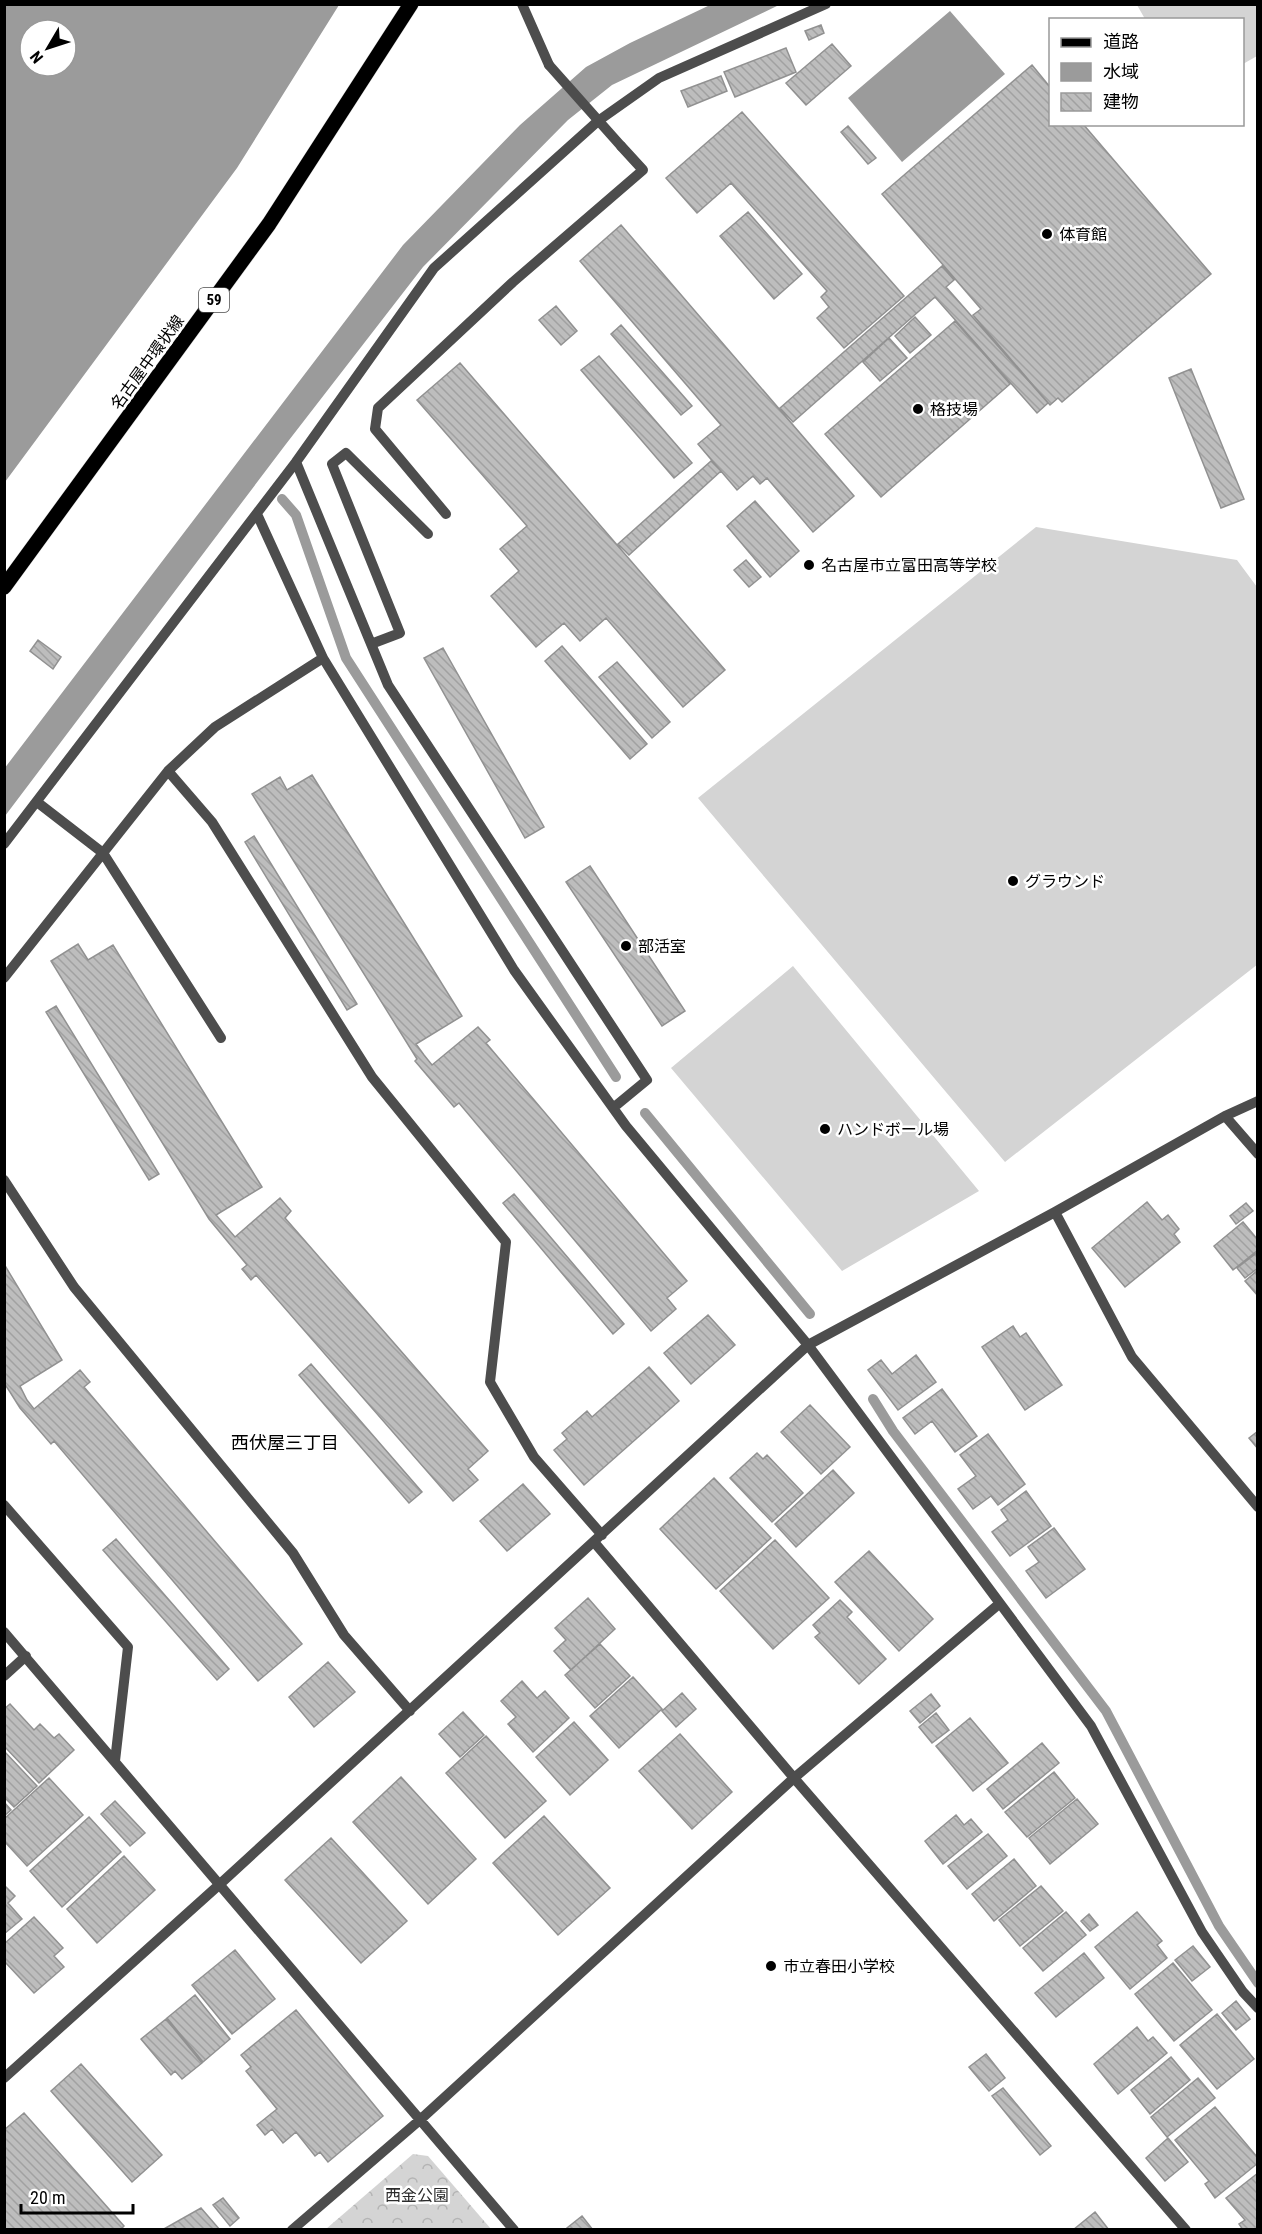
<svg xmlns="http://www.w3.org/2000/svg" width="1262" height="2234" font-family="'Roboto Condensed','Noto Sans JP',sans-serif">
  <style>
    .forest { fill: url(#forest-crowns) }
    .pitch { fill: #d4d4d4 }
    .water { fill: #9b9b9b; fill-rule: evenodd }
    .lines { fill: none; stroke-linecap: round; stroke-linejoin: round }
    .stream { stroke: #9b9b9b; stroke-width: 10 }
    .building { fill: url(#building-back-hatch); stroke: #919191; stroke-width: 1.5 }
    .major-casing { stroke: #dbdbdb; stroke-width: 16 }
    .minor { stroke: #4d4d4d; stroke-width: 10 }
    .major { stroke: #000; stroke-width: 15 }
    .minor-bridge { stroke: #4d4d4d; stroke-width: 10 }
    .poi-dot { fill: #000; stroke: #fff; stroke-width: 2 }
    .labels { text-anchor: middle; stroke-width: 5; stroke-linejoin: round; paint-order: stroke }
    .shield { fill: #fff; stroke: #4c4c4c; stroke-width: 1.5 }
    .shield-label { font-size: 15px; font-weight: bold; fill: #000 }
    .poi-label { font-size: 16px; fill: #000; stroke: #fff; text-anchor: start }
    .street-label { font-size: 16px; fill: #000; stroke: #fff }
    .park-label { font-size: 16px; fill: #2b2b2b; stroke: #fff }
    .neighbourhood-label { font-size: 18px; fill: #000; stroke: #fff }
  </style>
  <defs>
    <pattern id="forest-crowns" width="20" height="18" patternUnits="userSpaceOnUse" patternTransform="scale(1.5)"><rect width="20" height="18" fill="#d4d4d4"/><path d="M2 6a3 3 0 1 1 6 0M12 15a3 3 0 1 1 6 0" fill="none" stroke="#b4b4b4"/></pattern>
    <pattern id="building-back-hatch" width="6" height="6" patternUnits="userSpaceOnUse" patternTransform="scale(1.5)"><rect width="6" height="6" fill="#bdbdbd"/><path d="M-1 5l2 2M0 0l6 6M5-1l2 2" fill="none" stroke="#a1a1a1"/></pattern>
  </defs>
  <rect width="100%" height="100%" fill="#fff"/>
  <path class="forest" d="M413,2154l15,2 63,73h-165z"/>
  <path class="pitch" d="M1137,5h120v51l-14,8 -1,-44 -97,-1z
    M1036,527l201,33 20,27 1,377 -253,198 -307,-364z
    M793,966l186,225 -137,80 -171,-203z"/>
  <path class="water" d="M5,4l334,1 -102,163 -232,314zM30,30h36v36h-36z
    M710,5h69l-167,80 -44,35 -145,147 -137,177 -281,372 -1,-47 399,-524 117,-120 66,-58 44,-24z
    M950,11l55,63 -103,88 -54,-64z"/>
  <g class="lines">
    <path class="stream" d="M282,499l14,16 50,143 270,419
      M645,1113l165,201
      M873,1399l20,32 213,280 113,215 39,57"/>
  </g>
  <path class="building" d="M821,25l3,8 -15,7 -4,-9z
    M832,44l19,22 -45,39 -20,-22z
    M786,48l10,24 -61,25 -11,-25z
    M1032,65l18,22v37h33l128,150 -149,128 -4,-4 -8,7 -77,-90 8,-6 -99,-115z
    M721,76l6,15 -39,16 -7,-16z
    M742,112l162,184 -60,52 -27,-30 12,-11 -8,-10 6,-6 -96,-108 -34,30 -31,-35z
    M848,126l28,32 -8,6 -27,-32z
    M748,212l54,62 -28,25 -54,-63z
    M621,225l233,271 -41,36 -46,-54 -7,6 -7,-8 -16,14 -39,-46 23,-19 -141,-164z
    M942,266l12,14 -8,7 102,116 -11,10 -102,-116 -142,125 -13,-14z
    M556,306l21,25 -16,14 -22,-25z
    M915,317l16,18 -21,18 -15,-17z
    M955,321l55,63 -129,113 -56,-63z
    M621,325l71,81 -11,9 -70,-81z
    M889,338l18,20 -27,23 -17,-19z
    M599,356l93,107 -18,15 -93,-108z
    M460,363l265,307 -42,37 -77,-89 -26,23 -16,-18 -28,24 -45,-51 28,-25 -19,-22 27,-23 -110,-126z
    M1191,369l53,130 -23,9 -52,-130z
    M711,461l10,10 -92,84 -11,-11z
    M755,501l44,50 -29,26 -43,-51z
    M746,560l15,17 -12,10 -15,-17z
    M38,640l23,17 -8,12 -23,-18z
    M562,646l85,98 -17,15 -85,-98z
    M443,648l101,179 -19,11 -101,-180z
    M617,662l53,60 -18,16 -53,-61z
    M312,775l150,241 -46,28 8,11 8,10 46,-38 12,13 -4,3 201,238 -20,17 9,11 -25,22 -192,-228 -5,4 -39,-46 2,-2 -165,-265 28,-17 7,13z
    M254,836l103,168 -10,6 -102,-168z
    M590,866l95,145 -23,15 -96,-144z
    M78,944l10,16 25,-15 149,242 -46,28 19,22 45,-39 11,13 -6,7 203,233 -20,18 10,11 -25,21 -197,-226 -5,5 -9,-11 5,-4 -38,-46 -158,-258z
    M56,1006l103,168 -10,6 -103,-168z
    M514,1194l110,130 -11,10 -110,-131z
    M1147,1202l15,18 6,-5 11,14 -5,5 6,8 -55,45 -33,-39z
    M1246,1203l7,8 -17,13 -6,-8z
    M1243,1222l15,18v10l-25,20 -19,-24z
    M1258,1252v16l-13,10 -8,-10z
    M4,1264l58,96 -42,26 7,14 7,9 46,-39 10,12 -6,5 218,257 -44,37 -204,-240 -3,3 -31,-36 -10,-16 -6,-9z
    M1258,1270v26l-13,-15z
    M708,1315l27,30 -44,39 -27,-31z
    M1013,1326l7,11 6,-4 36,52 -37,25 -43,-63z
    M916,1355l20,27 -38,28 -30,-40 13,-10 11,14z
    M311,1364l111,128 -13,11 -110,-128z
    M649,1367l30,34 -95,84 -30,-35 13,-11 -5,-6 25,-22 5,6z
    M942,1389l35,47 -22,16 -23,-31 -17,13 -12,-16z
    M810,1405l40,42 -29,27 -40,-42z
    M1258,1431v18l-9,-11z
    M988,1434l37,50 -27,21 -7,-9 -18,13 -15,-20 18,-13 -16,-21z
    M757,1453l6,6 4,-4 36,38 -31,29 -42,-44z
    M833,1470l21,23 -58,54 -21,-23z
    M714,1478l57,60 -55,51 -56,-60z
    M523,1484l27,30 -43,37 -27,-30z
    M1026,1491l25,35 -41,30 -18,-24 16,-12 -7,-10z
    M1054,1528l31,41 -39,29 -20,-27 13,-9 -11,-15z
    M116,1539l113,130 -12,11 -114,-130z
    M775,1540l54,58 -56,51 -53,-58z
    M869,1551l64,68 -34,32 -64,-69z
    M588,1598l27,31 -44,41 -17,-19 12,-11 -11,-12z
    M840,1600l12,12 -5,5 39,42 -27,25 -44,-47 5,-4 -7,-8z
    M600,1644l30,32 -35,32 -30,-33z
    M328,1662l27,30 -41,35 -25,-30z
    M633,1677l29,32 -43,39 -29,-32z
    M522,1681l15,17 8,-7 24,27 -36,34 -25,-28 8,-7 -15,-16z
    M682,1693l14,16 -20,18 -14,-16z
    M931,1694l9,12 -20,17 -10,-12z
    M10,1704l24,26 6,-6 14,14 5,-4 15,16 -35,33 -35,-37v-37z
    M463,1712l21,23 -24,22 -21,-23z
    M936,1713l13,17 -17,13 -13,-16z
    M970,1718l38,45 -35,28 -37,-45z
    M574,1722l34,38 -38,35 -34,-38z
    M680,1734l52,58 -40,37 -53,-58z
    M486,1736l60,65 -41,37 -59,-65z
    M1042,1743l17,20 -56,46 -16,-20z
    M4,1751l33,35 -23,21 -10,-10z
    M1054,1772l21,26 -48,39 -22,-25z
    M401,1777l75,82 -48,45 -75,-82z
    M49,1778l34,37 -56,51 -23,-25v-22z
    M1077,1799l21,25 -48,40 -21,-26z
    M115,1801l30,32 -15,13 -29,-32z
    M4,1802l7,8 -7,6z
    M956,1815l8,10 7,-6 11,13 -39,32 -18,-23z
    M544,1816l66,72 -52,47 -65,-72z
    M89,1817l32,35 -59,55 -32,-36z
    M988,1834l19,22 -40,33 -19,-23z
    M331,1838l76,83 -46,42 -76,-83z
    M124,1856l31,34 -58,53 -30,-34z
    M1014,1859l22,27 -42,35 -22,-27z
    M4,1885l11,11 -7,7 14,16 -18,15z
    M1041,1886l22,25 -43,35 -21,-26z
    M1066,1912l20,23 -43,36 -20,-23z
    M1137,1912l25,29 -5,4 10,13 -37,31 -35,-42z
    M1089,1914l9,11 -8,6 -9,-10z
    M34,1917l29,31 -9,8 10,11 -30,26 -30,-32v-17z
    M1193,1946l17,21 -18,14 -17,-21z
    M235,1950l40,49 -43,35 -40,-49z
    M1084,1953l20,25 -48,39 -21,-24z
    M1173,1963l39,47 -38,31 -39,-47z
    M195,1995l35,44 -27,23 -36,-44z
    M1236,2001l14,18 -14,11 -14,-17z
    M296,2010l87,106 -55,46 -8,-10 -5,4 -19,-24 -13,11 -11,-14 -7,6 -8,-10 20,-16 -31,-38 5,-4 -10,-12z
    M1217,2014l37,45 -37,30 -37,-44z
    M166,2019l36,44 -20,16 -7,-8 -4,4 -30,-36z
    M1137,2027l11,14 5,-4 14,16 -49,41 -24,-30z
    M986,2054l19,24 -16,13 -20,-24z
    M1171,2057l19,23 -40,34 -19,-24z
    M81,2064l81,91 -30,27 -81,-91z
    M1198,2078l17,20 -48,39 -16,-20z
    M1003,2088l48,58 -11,9 -48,-59z
    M1215,2107l43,51v5l-43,35 -10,-14 4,-3 -34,-41z
    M24,2113l100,113 -4,4h-116v-100z
    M1168,2138l20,24 -23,19 -19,-23z
    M1258,2173v57h-15l-4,-6 6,-4 -19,-22z
    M223,2198l16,20 -9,8 -17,-21z
    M201,2208l19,22h-58z
    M1095,2212l14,18h-36z
    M582,2216l11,14h-25l-1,-2z"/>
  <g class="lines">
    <defs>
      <path id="major" d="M4,587l265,-363 142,-220"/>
    </defs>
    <use href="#major" class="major-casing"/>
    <path class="minor" d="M522,4l27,61
      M296,462l92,223 259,395 -34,28
      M257,514l66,144 191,312 112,156 182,219 283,381 111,206 41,60 15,16
      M446,514l-71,-85 3,-21 135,-126 130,-112 -22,-24
      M371,644l29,-11 -68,-169 14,-11 82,81
      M168,771l44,51 160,255 134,165 -16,140 44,75 68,78
      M37,802l66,51 118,185
      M4,844l292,-382 138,-194 164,-147 61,-43 167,-74
      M4,978l164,-207 47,-44 108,-69
      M1225,1116l33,38
      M4,1180l70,107 219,266 51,82 66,76
      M1055,1212l77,145 126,150
      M4,1505l124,142 -13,114
      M594,1542l200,236 392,452
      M4,1632l510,598
      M4,1676l22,-20
      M4,2078l216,-194 588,-539 247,-133 170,-96 33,-15
      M292,2230l129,-111 373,-341 205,-174"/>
    <use href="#major" class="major"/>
    <path class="minor-bridge" d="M549,65l72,81"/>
  </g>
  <g class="poi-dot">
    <circle cx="1047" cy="234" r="6"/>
    <circle cx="918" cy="409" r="6"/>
    <circle cx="809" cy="565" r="6"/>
    <circle cx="1013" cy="881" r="6"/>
    <circle cx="626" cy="946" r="6"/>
    <circle cx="825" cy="1129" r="6"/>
    <circle cx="771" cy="1966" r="6"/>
  </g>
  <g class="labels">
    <rect class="shield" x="199" y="288" width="30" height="24" rx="4.5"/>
    <g class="shield-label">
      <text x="214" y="305">59</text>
    </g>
    <g class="poi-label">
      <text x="1059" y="240">体育館</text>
      <text x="930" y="415">格技場</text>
      <text x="821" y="571">名古屋市立富田高等学校</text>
      <text x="1025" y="887">グラウンド</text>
      <text x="638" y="952">部活室</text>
      <text x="837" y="1135">ハンドボール場</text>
      <text x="783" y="1972">市立春田小学校</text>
    </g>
    <g class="street-label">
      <text transform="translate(147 362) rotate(-54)" y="6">名古屋中環状線</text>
    </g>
    <g class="park-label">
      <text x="417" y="2201">西金公園</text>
    </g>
    <g class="neighbourhood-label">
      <text x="285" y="1449">西伏屋三丁目</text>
    </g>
  </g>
  <rect width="1262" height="2234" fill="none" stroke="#000000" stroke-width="12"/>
  <rect x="1049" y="18" width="195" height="108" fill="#ffffff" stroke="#999999" stroke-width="1.5"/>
  <rect x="1061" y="38" width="30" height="9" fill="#000000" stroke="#999999" stroke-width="1.5"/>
  <text x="1103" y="48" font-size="18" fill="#000000">道路</text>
  <rect x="1061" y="63" width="30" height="18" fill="#9b9b9b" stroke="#999999" stroke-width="1.5"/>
  <text x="1103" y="78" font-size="18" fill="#000000">水域</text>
  <rect x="1061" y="93" width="30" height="18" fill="url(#building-back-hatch)" stroke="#999999" stroke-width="1.5"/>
  <text x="1103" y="108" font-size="18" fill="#000000">建物</text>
  <g transform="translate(48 48) rotate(231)"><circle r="28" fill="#ffffff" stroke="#999999" stroke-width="1.5"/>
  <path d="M0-4.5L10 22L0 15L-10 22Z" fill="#000000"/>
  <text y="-9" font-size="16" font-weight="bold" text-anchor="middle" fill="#000000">N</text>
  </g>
  <path d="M21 2204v9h112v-9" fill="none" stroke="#000000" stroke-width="3"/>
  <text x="30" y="2204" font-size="18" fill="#000000" stroke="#ffffff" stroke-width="4.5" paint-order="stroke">20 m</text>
</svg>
